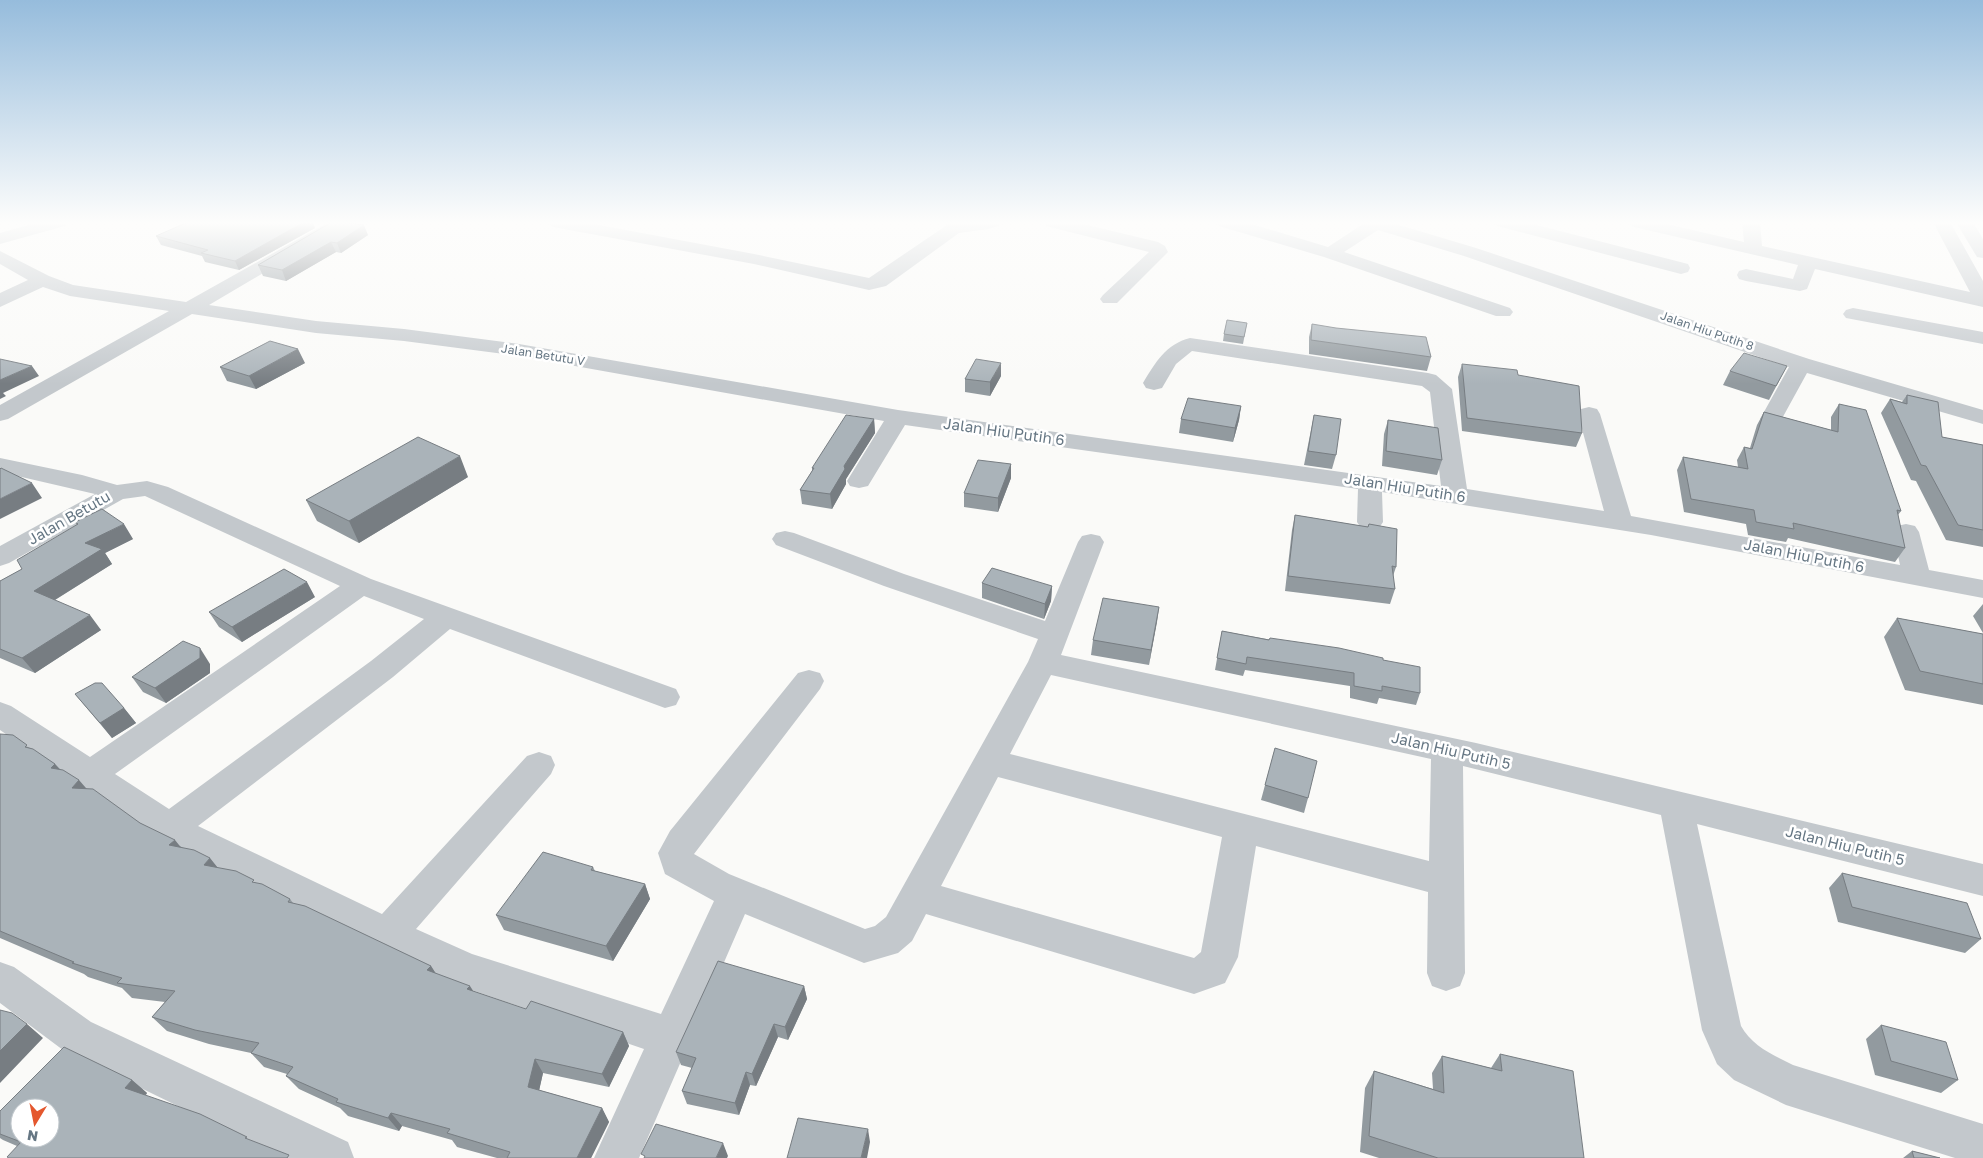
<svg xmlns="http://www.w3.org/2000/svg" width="1983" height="1158" font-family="'Golos Text',sans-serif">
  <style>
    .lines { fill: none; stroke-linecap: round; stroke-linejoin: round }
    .minor { fill: #c3c8cc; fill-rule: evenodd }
    .wall { fill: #929a9f }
    .shaded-wall { fill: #777d82 }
    .building { fill: #aab3b9; stroke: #777d82; fill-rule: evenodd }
    .labels { text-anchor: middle; stroke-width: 5; stroke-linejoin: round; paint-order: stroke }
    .far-street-label { font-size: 12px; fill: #657683; stroke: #fff }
    .street-label { font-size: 15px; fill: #657683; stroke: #fff }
  </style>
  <rect width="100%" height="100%" fill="#fafaf8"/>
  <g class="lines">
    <path class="minor" d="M39,222h28l-2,4 -65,18v-11z
      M329,222h21l-141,83 107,16 88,8 115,15 379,66 543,76 -11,-94 -8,-6 -230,-35 -16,13 -14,24 -8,2 -8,-2 -3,-5c12,-20 23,-39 47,-45l238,35 8,2 16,14 15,100 137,22 -26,-97 3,-5 8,-2 8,2 3,5 31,102 269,49 -7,-33 4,-6 9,-2 9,2 4,6 10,38 54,10v18l-332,-63 -269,-43 1,30 -4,6 -9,2 -9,-2 -4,-6 1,-33 -453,-64 -37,61 -9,2 -9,-2 -3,-5 37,-60 -365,-65 -115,-15 -88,-8 -124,-19 -184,105 -8,2v-16l169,-94 -99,-15 -27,-9 -43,20v-14l28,-13 -28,-16v-13l49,25 24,9 113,17z
      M545,222h38l171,32 115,24 78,-53 11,-3h43l-2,4 -11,3 -29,4 -73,53 -17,4 -115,-26 -201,-37z
      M1044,222h31l83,20 7,4 3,6 -51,51h-14l-3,-4 3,-4 46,-43 -103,-26z
      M1217,222h28l83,25 35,-23 -1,-2h27l87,26 333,111 174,51v14l-176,-51 -28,51 -8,2 -8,-2 -3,-5 29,-52 -325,-111 -86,-26 -34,22 166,56 3,4 -3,4h-14l-172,-59 -105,-31z
      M1495,222h30l163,42 2,4 -2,4 -7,2 -184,-48z
      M1626,222h32l86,20 -2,-20h18l2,24 208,46 -37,-70h17l33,59v26l-168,-38 -8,20 -7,2 -54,-10 -7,-2 -2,-4 2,-4 7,-2 47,10 5,-14 -164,-38z
      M1956,222h17l10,17v19l-6,-1z
      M1853,308l130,24v12l-137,-26 -3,-4 3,-4z
      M0,458l82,17 35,10 30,-4 21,6 203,92 305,110 4,8 -4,8 -11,3 -215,-79 -57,48 -195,149 184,88 145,-158 12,-4 12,4 4,9 -4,9 -135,155 56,25 189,60 53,-113 -49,-27 -7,-21 12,-22 128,-158 11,-3 11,3 4,8 -4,8 -126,165 35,20 136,55 10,-3 11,-9 142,-255 10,-23 -154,-53 -108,-41 -4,-6 4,-6 9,-2 9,2 110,41 141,47 33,-79 4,-6 9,-2 9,2 4,6 -43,113 415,88 507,121v32l-286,-72 44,202c11,20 32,29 52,39l190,59v34h-28l-169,-53 -52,-25 -17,-16 -15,-34 -41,-215 -198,-49 2,207 -5,13 -14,5 -14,-5 -5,-13 1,-81 -172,-46 -18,111 -13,26 -31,11 -268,-80 -14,27 -14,12 -34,10 -119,-49 -106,244h-45l50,-109 -193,-66 -145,-69 -148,-76 -158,-108v-28l11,4 79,51 250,-171 -195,-90 -22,3 -114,64 -9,3v-20l95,-52 -95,-22zM364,596l60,23 -53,42 -202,148 -54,-35zM1051,675l380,84 -2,102 -419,-107zM998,777l224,60 -21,115 -7,6 -253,-72z
      M0,962l14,5 77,55 257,120 6,16h-70l-221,-108 -63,-47z"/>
  </g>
  <path class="wall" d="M332,222l36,13 -27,18 -5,-1 -50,29 -23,-5 -5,-11z
    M315,228l-76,42 -34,-8 -3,-6 -41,-11 -5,-9z
    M1247,323l-4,21 -20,-3 1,-7z
    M1312,324l119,33 -4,14 -118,-17v-17z
    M305,363l-49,26 -29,-8 -7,-14z
    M1462,364l56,11 64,58 -6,14 -114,-16 -4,-54z
    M1787,366l-18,34 -46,-15 7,-14z
    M1001,376l-11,20 -25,-4v-13z
    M1907,395l35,42 41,8v102l-37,-7 -30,-59 -5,-1 -30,-67 9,-14 12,3z
    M1839,404l62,107 -3,4 7,33 -10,14 -107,-24 -2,4 -38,-7 -2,-11 -62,-12 -7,-42 6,-13 55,10 -1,-7 7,-13 6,1 7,-23 7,-13 67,18v-13z
    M1241,406l-2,14 -6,22 -54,-9 2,-14z
    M1314,415l22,40 -4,14 -28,-4z
    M874,419l1,14 -29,46v5l-14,25 -30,-5 -2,-14 12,-19v-3z
    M1388,420l54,40 -5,15 -55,-9 2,-32z
    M1011,464v14l-13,34 -34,-5v-14z
    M468,477l-109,66 -42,-22 -11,-21z
    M1295,515l73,12 1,-3 27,43 -3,9 2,13 -5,15 -105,-13 7,-61z
    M75,522l58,17 -28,14 7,11 -57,36 46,30 -66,43 -35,-15v-77l22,-12 55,-44z
    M982,583l70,3 -1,15 -7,18 -62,-21z
    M315,597l-73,45 -23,-15 -10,-15z
    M1983,604v29l-10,-17z
    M1159,607l-10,58 -58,-10 2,-15z
    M1897,618l86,16v71l-78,-15 -21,-53z
    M1222,631l161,29 37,33 -4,12 -37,-7 -2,6 -27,-6v-12l-105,-16 -2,6 -28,-6z
    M210,664v9l-44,30 -23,-11 -11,-15z
    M75,694l49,14 12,15 -24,15z
    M0,734l30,14 25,16 5,5 27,20 53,34 78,45 38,15 34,16 3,4 138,63 5,8 37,17 53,18 97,23 6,14 -20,41 -66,-14 -4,17 63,18 7,14 -18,36h-94l-40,-11 -5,-7 -50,-14 -3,5 -51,-15 -8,-8 -41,-19 -13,-13 1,-2 -23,-7 -13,-14 -42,-9 -42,-13 -15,-14 13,-15 -33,-4 -10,-10 -34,-11 -4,-3 -84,-36z
    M1275,748l33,50 -4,15 -43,-13z
    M593,867l2,4 50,13 5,15 -37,62 -109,-31 -8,-15z
    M1842,873l139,66 -16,14 -127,-31 -9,-34z
    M804,986l3,13 -19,41 -10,-3 -22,49 -6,-1 -11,30 -52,-11 -5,-13 10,-23 -11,-3 -5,-13z
    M1881,1025l77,55 -17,13 -66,-18 -9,-36z
    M1500,1054l84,104h-205l-19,-6 5,-64 9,-17 59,18 -1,-16 10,-17 49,12z
    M132,1080l15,13 -1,2 -129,51 -14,-6 -3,-2v-27z
    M1912,1151l28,7h-37z"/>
  <path class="shaded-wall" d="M304,222h9l2,6 -76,42 -4,-9z
    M364,225l4,10 -27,18 -4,-10z
    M331,242l5,10 -50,29 -4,-11z
    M298,349l7,14 -49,26 -7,-13z
    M1001,363v13l-11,20v-14z
    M32,366l7,10 -36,17 3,3 -6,3v-19z
    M1241,406l-2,14 -6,22 2,-14z
    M874,419l1,14 -29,46v5l-14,25 -2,-15 14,-28z
    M460,456l8,21 -109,66 -10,-22z
    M1011,464v14l-13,34v-14z
    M32,483l10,15 -42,21v-20z
    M124,524l9,15 -28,14 7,11 -67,42 -11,-15 51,-48z
    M307,582l8,15 -73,45 -10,-15z
    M1052,586l-1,15 -7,18 1,-15z
    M1159,607l-2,15 -8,43 2,-15z
    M90,615l11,15 -66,43 -13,-15z
    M200,648l10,16v9l-44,30 -11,-15z
    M124,708l12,15 -24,15 -12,-15z
    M55,764l13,15 -17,-11z
    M79,780l13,15 -20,-7z
    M175,840l12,15 -18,-10z
    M210,858l12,15 -18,-8z
    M645,884l5,15 -37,62 -7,-15z
    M431,966l9,14 -13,-10z
    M470,986l9,14 -12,-11z
    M804,986l3,13 -19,41 -3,-13z
    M27,1024l16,14 -43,45v-32z
    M774,1024l4,13 -22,49 -4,-12z
    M623,1032l6,14 -20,41 -7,-13z
    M535,1059l8,14 -6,27 -9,-13z
    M746,1072l4,13 -11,30 -4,-12z
    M132,1080l15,13 -7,8 -15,-13z
    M602,1108l7,14 -18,36h-14z
    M391,1113l11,13 -3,5 -11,-13z
    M868,1129l2,13 -3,16h-6z
    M723,1143l5,13 -1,2h-11z"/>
  <path class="building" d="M188,222h116l-69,39 -34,-8 7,-3 -52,-14z
    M332,222h12l20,3 -27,18 -6,-1 -49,28 -24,-5z
    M1227,320l20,3 -3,14 -20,-3z
    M1312,324l24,4 90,9 5,20 -120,-17z
    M270,341l28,8 -49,27 -29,-9z
    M1744,353l43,13 -11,20 -46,-15z
    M0,359l32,7 -32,14z
    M976,359l25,4 -11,19 -25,-3z
    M1462,364l55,6 1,5 61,11 3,47 -115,-15z
    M1907,395l31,7 4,35 41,8v85l-25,-5 -32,-59 -5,-1 -31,-66 17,5z
    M1188,398l53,8 -6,22 -54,-9z
    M1839,404l27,6 35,101 -4,-1 8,38 -112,-25 1,6 -38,-7 -2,-12 -63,-11 -8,-42 65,12 -4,-22 8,2 12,-37 74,20z
    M846,415l28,4 -30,47 1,3 -15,25 -30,-4 14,-22h-2z
    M1314,415l27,4 -5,36 -28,-4z
    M1388,420l50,8 4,32 -56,-9z
    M418,437l42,19 -111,65 -43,-21z
    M978,460l33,4 -13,34 -34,-5z
    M1,468l31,15 -32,16v-30z
    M102,509l22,15 -39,19 17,6 -68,42 56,24 -68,43 -22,-9v-68l22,-12 -5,-9 61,-36 -3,-2z
    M1295,515l73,12 1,-3 28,5 -1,38 -4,-1 3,23 -107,-13z
    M992,568l60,18 -7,18 -63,-21z
    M284,569l23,13 -75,45 -23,-15z
    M1103,598l56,9 -8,43 -58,-10z
    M1897,618l86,16v50l-63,-13z
    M1222,631l47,9 1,-2 69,10 44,10v2l37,7v26l-38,-7v5l-28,-5v-13l-107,-16 -1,7 -29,-6z
    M183,641l17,7v10l-45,30 -23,-11z
    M95,683h7l22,25 -24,15 -25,-29z
    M0,734l13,1 14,10 -2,2 8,2 22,15 -4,4 12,2 16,10 -7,8 21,1 47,34 35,17 -6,5 25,5 16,8 -6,7 32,6 18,9 -2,2 10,2 28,15 -2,3 17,4 126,60 -4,4 43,16 -3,3 59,20 5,-8 92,31 -21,42 -67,-15 -7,28 74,21 -25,50h-70l3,-6 -63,-19 3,-4 -59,-16 -3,5 -52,-16 2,-3 -52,-23 7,-9 -42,-14 8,-10 -64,-13 -43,-13 23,-26 -58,-8 5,-5 -50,-15 2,-1 -74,-31z
    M1275,748l42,13 -9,37 -43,-13z
    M543,852l50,15 -2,3 54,14 -39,62 -110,-31z
    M1842,873l125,30 14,36 -129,-32z
    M718,961l86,25 -19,41 -11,-3 -22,50 -6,-2 -11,31 -53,-12 14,-33 -20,-6z
    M0,1010l12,3 15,11 -27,27z
    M1881,1025l65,17 12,38 -67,-19z
    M64,1047l68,33 -7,8 75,26 47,23 -2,1 44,17 -2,3h-278l-2,-1 14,-15 -21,-8v-23zM20,1108h30v30h-30z
    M1500,1054l73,17 11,87h-146l-69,-22 5,-65 70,22 -2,-37 60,15z
    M798,1118l70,11 -7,29h-74z
    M656,1124l67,19 -7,15h-72l1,-2 -4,-2z
    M1912,1151l28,7h-26z"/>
  <linearGradient id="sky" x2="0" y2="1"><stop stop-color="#96bcdc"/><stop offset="0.58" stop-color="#fdfdfc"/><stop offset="1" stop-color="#fdfdfc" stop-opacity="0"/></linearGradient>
  <rect width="1983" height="384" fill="url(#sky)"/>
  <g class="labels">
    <g class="far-street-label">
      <text transform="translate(1707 331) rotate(19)" y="4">Jalan Hiu Putih 8</text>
      <text transform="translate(543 355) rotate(9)" y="4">Jalan Betutu V</text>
    </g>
    <g class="street-label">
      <text transform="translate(1004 432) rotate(8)" y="5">Jalan Hiu Putih 6</text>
      <text transform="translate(1405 488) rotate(9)" y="5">Jalan Hiu Putih 6</text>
      <text transform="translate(69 518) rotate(-30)" y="5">Jalan Betutu</text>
      <text transform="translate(1804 556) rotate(11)" y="5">Jalan Hiu Putih 6</text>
      <text transform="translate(1451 751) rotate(13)" y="5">Jalan Hiu Putih 5</text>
      <text transform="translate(1845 846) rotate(14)" y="5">Jalan Hiu Putih 5</text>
    </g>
  </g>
  <g transform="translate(35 1123) rotate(190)"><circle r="24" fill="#ffffff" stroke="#c1c8cd"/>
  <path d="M0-4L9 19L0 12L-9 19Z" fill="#e4572e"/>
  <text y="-8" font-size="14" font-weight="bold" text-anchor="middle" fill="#657683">N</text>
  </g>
</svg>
